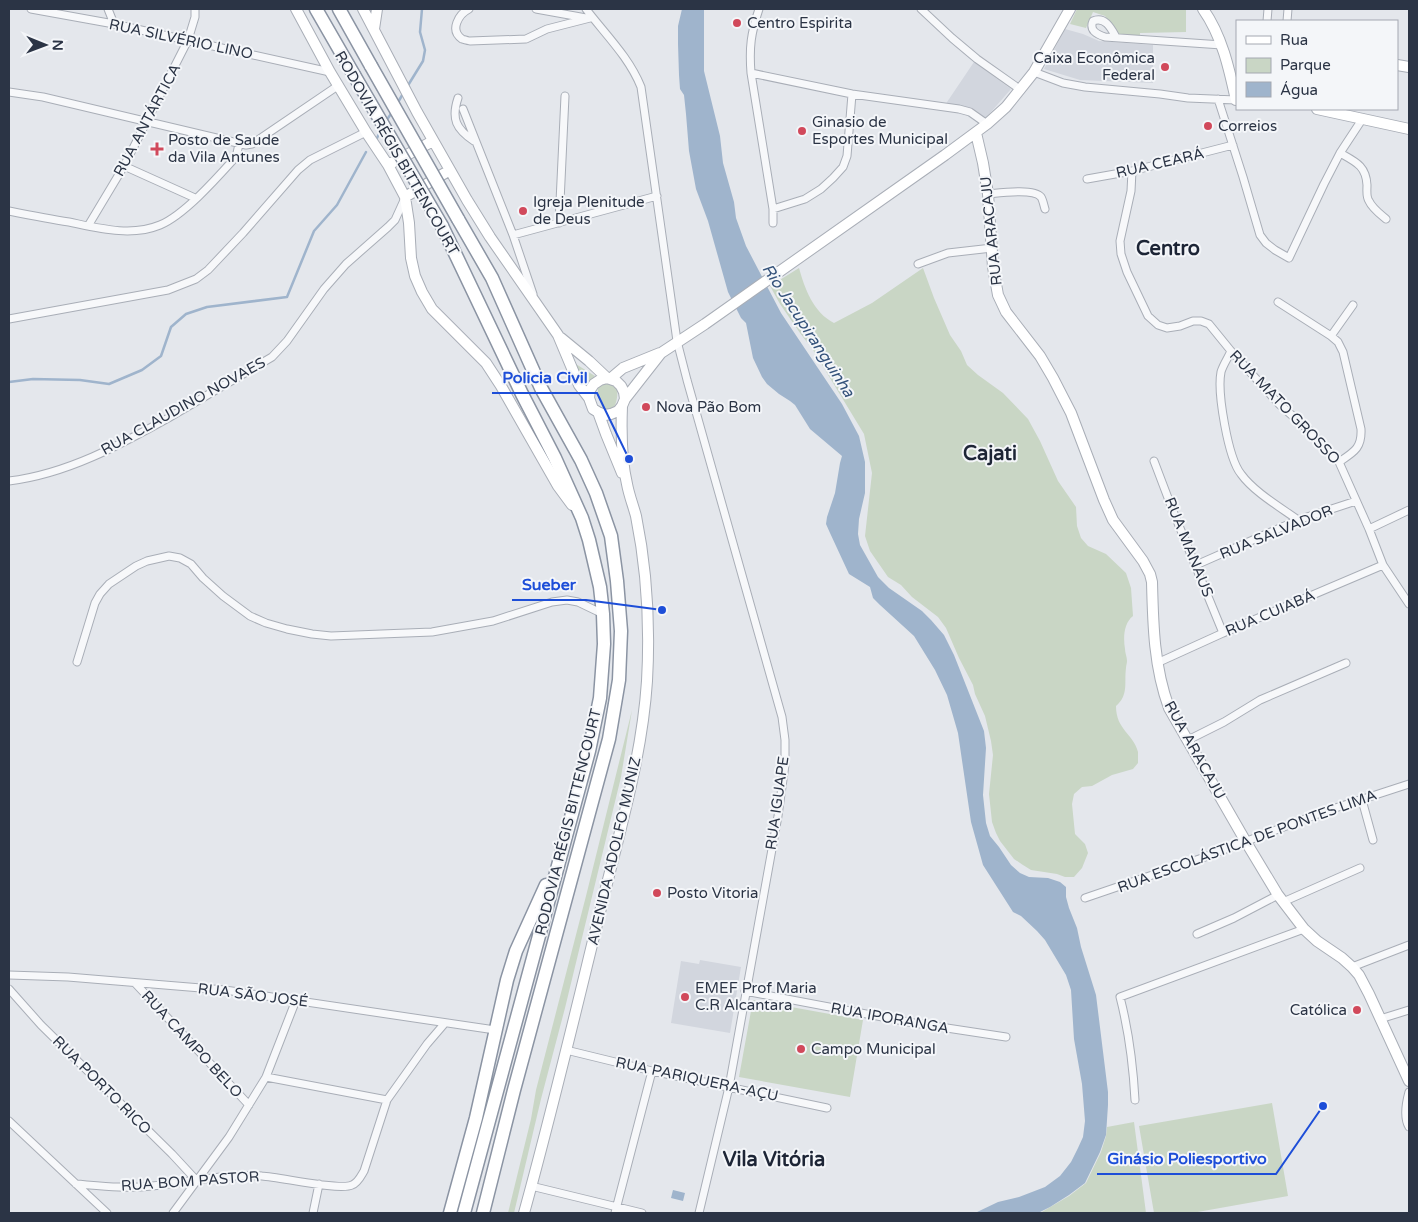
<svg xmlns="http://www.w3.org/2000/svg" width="1418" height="1222" font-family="'Varela Round',sans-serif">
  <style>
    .built { fill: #d2d6de }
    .green { fill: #c9d6c5 }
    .water { fill: #9fb4cc }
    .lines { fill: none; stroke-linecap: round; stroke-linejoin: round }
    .stream { stroke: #9fb4cc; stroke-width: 2.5 }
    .street-casing { stroke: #a9aeb7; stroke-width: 9 }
    .secondary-casing { stroke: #a9aeb7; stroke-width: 12 }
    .highway-casing { stroke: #8b94a3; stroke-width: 15 }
    .street { stroke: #f7f8fa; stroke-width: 7 }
    .secondary { stroke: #fff; stroke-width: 10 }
    .highway { stroke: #fff; stroke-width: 12 }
    .highway-bridge-casing { stroke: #8b94a3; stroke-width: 15; stroke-linecap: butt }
    .highway-bridge { stroke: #fff; stroke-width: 12 }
    .poi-dot { fill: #d1495b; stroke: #f4f6f9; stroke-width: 2 }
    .labels { text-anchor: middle; stroke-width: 4; stroke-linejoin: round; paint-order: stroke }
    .poi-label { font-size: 15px; fill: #2b3445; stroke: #f4f6f9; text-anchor: start }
    .street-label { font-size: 15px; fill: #2b3445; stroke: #f4f6f9 }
    .water-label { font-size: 16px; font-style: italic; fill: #34527a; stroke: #f4f6f9 }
    .district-label { font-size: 20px; font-weight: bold; fill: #1d2536; stroke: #f4f6f9 }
    .leader { fill: none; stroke: #1d4ed8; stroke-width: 2 }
    .callout-dot { fill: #1d4ed8; stroke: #f4f6f9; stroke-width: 2 }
    .callout-label { font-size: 16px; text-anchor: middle; font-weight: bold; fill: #1d4ed8; stroke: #f4f6f9; stroke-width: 4; stroke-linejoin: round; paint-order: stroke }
  </style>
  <rect width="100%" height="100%" fill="#e4e7ec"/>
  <path class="built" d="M1065,29l18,5 16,7 54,4v38l-73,-3 -36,-11z
    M974,62l37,27 -27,31 -14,-12 -25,-3z
    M700,960l41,7 -11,66 -59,-10 10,-62 18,3z"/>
  <path class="green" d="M1077,9h109v23l-46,1v4l-23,-3 -12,-18 -12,-4 -7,16 -16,-4z
    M799,268c6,21 14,44 35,55l38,-20 51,-35 11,30 16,37 11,16 6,14 11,10 25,18 25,26 12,22 18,40 18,26 1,19 4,12 7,8 18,8 20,19 5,15 2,28c-9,7 -10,21 -8,33 0,4 2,8 2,12 0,2 -1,5 -1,7 -2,15 3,27 -10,38 0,24 17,27 22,46 0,3 0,8 0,11l-5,6 -21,6 -20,11 -10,1 -8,7 -2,10 3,30 10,10 3,9 -6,15 -8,9h-9l-8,-3 -26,-4 -8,-5 -9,-6 -14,-18 -4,-8 -4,-11 -3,-28 4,-39 -2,-14 -6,-25 -10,-22 -2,-9 -14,-27 -13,-30 -8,-11 -26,-20 -11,-12 -13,-8 -18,-26 -5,-15 7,-63 -8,-39 -51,-84 -13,-17 -20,-29 -10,-18z
    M571,361l24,15 -6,6 -2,7z
    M607,381l10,5c1,10 0,18 -6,26l-8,-3 -5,-12v-10z
    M632,710l-11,67 -56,231 -24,91 -27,114h-6l23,-94 5,-29 50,-194z
    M753,1000l110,20 -13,77 -111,-20z
    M1272,1103l16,93 -96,17h-38l-15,-87z
    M1134,1122l12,91h-106l29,-17 17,-13 15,-31 5,-16 1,-9z"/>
  <path class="water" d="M682,9h22v62l16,65 3,27 11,39 2,16 10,28 35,67 61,91 17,32 6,26v31l-6,26 -1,15 2,11 18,32 11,11 33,23 9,9 13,15 10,20 30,76 2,17 -3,47 3,28 4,13 9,11 12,18 9,8 9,4 19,1 12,4 6,5v10l3,11 8,20 4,19 15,48 12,97v13l-2,30 -6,17 -15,31 -16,12 -19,12 -12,6h-63l23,-11 21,-5 26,-10 15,-11 11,-14 7,-14 5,-11 2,-16 -3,-37 -8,-45 -3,-49 -5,-15 -21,-35 -8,-9 -16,-15 -8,-4 -30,-47 -12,-43 -13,-89 -11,-38 -12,-25 -21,-34 -34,-31 -7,-7 -3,-11 -21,-13 -19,-41 -4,-9 1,-7 8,-24 5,-30 2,-7 -32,-27 -15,-24 -5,-4 -11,-7 -12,-10 -5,-7 -9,-19 -7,-35 -5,-5 -13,-26 -20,-71 -12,-32 -7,-38 -3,-37 -2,-19 -4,-6 -1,-14 -1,-31v-18z
    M673,1190l12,3 -2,8 -12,-3z"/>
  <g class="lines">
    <path class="stream" d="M407,87l16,-26 2,-11 -5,-18 2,-23
      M397,104l7,-12
      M386,121l7,-10
      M377,138l4,-8
      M9,382l24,-3 47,1 29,4 33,-14 19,-14 10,-29 15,-13 21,-7 80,-10 27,-66 23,-26 29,-53"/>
    <defs>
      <path id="street" d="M31,9l83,15 216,48
        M108,9l6,15
        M469,9c-10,5 -20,21 -7,30 0,0 7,2 8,2l56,-2 21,-10 43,-11
        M536,9l50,9
        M586,9c19,25 43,48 55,78l36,254 10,39 95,337 3,23v25l-7,51 -49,271 -30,126
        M759,9c-8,24 -10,38 -8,64l101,21 107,15 11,3 17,12
        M921,9l31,29 25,21 44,31
        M1267,21l1,-12
        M1287,21l1,-12
        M1116,37c-5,-9 -11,-21 -23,-16 -4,9 3,13 12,16l117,8
        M1034,72l29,11 22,4 75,7 28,4 48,2
        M751,73l22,136v14
        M9,92l34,5 203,48 6,-1 87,-59
        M458,98c-7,21 -2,31 16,43
        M1218,99l25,78 17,58 6,8 9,7 14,8 35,-74 16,-31 23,-35
        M463,109l50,126 20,59
        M1340,153c16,9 26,13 27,32 0,6 -1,12 2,16 3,7 11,13 17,18
        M124,166l71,32
        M1132,171l-1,20 -11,50 1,13 6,18 21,44 10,9 9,3 13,-2 13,-5h8l8,3 22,27 48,53 32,28 28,30 30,67 14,36 26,39
        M1087,179l45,-8 101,-26
        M988,194c11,-1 46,-6 53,3 2,3 3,9 4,12
        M773,209l32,-10 16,-10 12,-11 10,-11 4,-11 5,-62
        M9,211c20,4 40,8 60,11 29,6 62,15 91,3 24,-10 56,-46 74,-66l3,-6 2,-9
        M559,223l6,-127
        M88,226l36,-60 64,-126 7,-23v-8
        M513,235l144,-39
        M918,264l30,-11 44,-5
        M1278,302l53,34 7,6 5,10 18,77c1,19 -7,23 -22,33
        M9,319l159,-29 28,-11 12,-9 35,-37 55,-63 12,-10 56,-28
        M1331,336l22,-31
        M1231,351c-3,7 -8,14 -10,21 -4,20 7,86 20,102 13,18 39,33 57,46
        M1154,461l19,50 50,122
        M9,481c58,-7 111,-36 161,-64 34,-20 68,-40 102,-60l15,-16 37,-52 22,-25 42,-37 7,-7 10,-22
        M1369,529l40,-19
        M1196,565l102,-45 58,-19
        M77,662l18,-59 5,-9 9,-10 27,-18 11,-5 22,-5 11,2 11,6 12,14 20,18 27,20 16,7 21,6 25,5 19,2 101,-4 61,-11 59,-19 15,-2 11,2 25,12
        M1157,663l66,-30 160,-68
        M1188,740l36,-18 36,-22 86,-37
        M1362,800l11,40
        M1085,898l120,-41 118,-45 86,-28
        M1283,902l77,-34
        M1197,934l37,-16 44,-23
        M1352,967l57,-22
        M9,975l59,2 157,13 270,40
        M135,983l114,122
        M9,989l32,36 131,129 25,27
        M745,991l169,32 92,14
        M1380,1019l29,-9
        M566,1050l86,21 175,37
        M266,1077l121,23
        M1409,1092c-3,11 -6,25 0,35
        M1135,1100c-2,-37 -6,-68 -15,-103l184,-68
        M9,1121l98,92
        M76,1184c25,2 50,5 76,2 35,-3 74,-13 110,-10 18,1 78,15 90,9 6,-2 9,-9 12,-14l23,-71 40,-56 18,-21
        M531,1186l111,27
        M173,1213l56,-76 37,-60 30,-77
        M313,1213l6,-29
        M615,1213l37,-142"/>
      <path id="secondary" d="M296,9l34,63 36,60 22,33 17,32 4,26 2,35 4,18 7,16 10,17 54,54 15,23 57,100 14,19
        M363,9l54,103 50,88 23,37 68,98 21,50 10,13 4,11 5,3 7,3 6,-1 7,-3 4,-5 3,-7 -1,-7 -3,-6 -5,-5 -9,-3 -7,2 -6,4 -4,6 -1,8
        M1203,9c19,27 26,59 33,91h1
        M374,29l3,-20
        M1397,65l12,2
        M1317,109l92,20
        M976,133l7,30 5,31 5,73 5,28 8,17 34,44 13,22 18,35 33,87 9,20 30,41 7,13 2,8c1,43 2,85 17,126l77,134 32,53 26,34 13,12 25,17 10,9 7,8 10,19 40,87
        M388,165l45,-24
        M405,197l45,-27
        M561,338l28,23 18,17
        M610,379l13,-11 37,-15
        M625,399l36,-46 44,-29 240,-169 42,-31 19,-17 28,-35 36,-63
        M598,412l8,22 16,39
        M524,1213c28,-101 52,-203 77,-305 18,-75 41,-150 46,-227 3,-54 0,-111 -11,-165 -3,-11 -7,-21 -9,-32 -6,-25 -6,-52 -5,-78"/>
      <path id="highway" d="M316,9l38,66
        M339,9l32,57
        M458,219l34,59 49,110 40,72 15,33 15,43 6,45 4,50 -2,49 -10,59 -95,351 -31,123
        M442,226l80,168 33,64 27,60 7,22 11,47 3,27 1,30 -4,54 -11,53 -125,462
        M450,1213l26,-95 31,-138 9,-29 30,-66"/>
    </defs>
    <use href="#street" class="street-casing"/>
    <use href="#secondary" class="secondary-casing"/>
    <use href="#highway" class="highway-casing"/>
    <use href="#street" class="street"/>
    <use href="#secondary" class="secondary"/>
    <use href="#highway" class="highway"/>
    <defs>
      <path id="highway-bridge" d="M371,66l87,153
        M354,75l88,151"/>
    </defs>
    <use href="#highway-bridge" class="highway-bridge-casing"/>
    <use href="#highway-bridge" class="highway-bridge"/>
  </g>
  <g class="poi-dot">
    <circle cx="737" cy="23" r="5"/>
    <circle cx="1165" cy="67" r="5"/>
    <circle cx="1208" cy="126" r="5"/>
    <circle cx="802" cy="131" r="5"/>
    <path d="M154.5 141.5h5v5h5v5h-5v5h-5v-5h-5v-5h5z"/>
    <circle cx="523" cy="211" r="5"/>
    <circle cx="646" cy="407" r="5"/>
    <circle cx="657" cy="893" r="5"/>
    <circle cx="685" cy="997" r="5"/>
    <circle cx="1357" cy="1010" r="5"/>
    <circle cx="801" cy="1049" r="5"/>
  </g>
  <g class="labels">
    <g class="poi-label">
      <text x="747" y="28">Centro Espirita</text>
      <text x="1155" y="63" text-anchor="end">Caixa Econômica<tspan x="1155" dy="17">Federal</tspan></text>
      <text x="812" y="127">Ginasio de<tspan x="812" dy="17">Esportes Municipal</tspan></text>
      <text x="1218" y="131">Correios</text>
      <text x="168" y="145">Posto de Saude<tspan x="168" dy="17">da Vila Antunes</tspan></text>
      <text x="533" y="207">Igreja Plenitude<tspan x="533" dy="17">de Deus</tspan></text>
      <text x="656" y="412">Nova Pão Bom</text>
      <text x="667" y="898">Posto Vitoria</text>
      <text x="695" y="993">EMEF Prof Maria<tspan x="695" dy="17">C.R Alcantara</tspan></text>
      <text x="1347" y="1015" text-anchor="end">Católica</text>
      <text x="811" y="1054">Campo Municipal</text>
    </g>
    <g class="street-label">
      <text transform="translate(181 39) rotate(12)" y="5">RUA SILVÉRIO LINO</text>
      <text transform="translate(147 120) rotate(-62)" y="5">RUA ANTÁRTICA</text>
      <text transform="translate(397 153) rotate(60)" y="5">RODOVIA RÉGIS BITTENCOURT</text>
      <text transform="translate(1160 163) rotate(-13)" y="5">RUA CEARÁ</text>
      <text transform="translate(991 231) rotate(-96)" y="5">RUA ARACAJU</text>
      <text transform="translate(183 406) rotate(-29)" y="5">RUA CLAUDINO NOVAES</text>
      <text transform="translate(1285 407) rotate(46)" y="5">RUA MATO GROSSO</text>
      <text transform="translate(1276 532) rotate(-22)" y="5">RUA SALVADOR</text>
      <text transform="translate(1189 547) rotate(68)" y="5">RUA MANAUS</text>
      <text transform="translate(1270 613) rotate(-23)" y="5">RUA CUIABÁ</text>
      <text transform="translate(1195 750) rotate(61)" y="5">RUA ARACAJU</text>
      <text transform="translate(777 803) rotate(-82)" y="5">RUA IGUAPE</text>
      <text transform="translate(568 822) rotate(-76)" y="5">RODOVIA RÉGIS BITTENCOURT</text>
      <text transform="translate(1247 841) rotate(-20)" y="5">RUA ESCOLÁSTICA DE PONTES LIMA</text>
      <text transform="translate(614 851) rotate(-77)" y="5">AVENIDA ADOLFO MUNIZ</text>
      <text transform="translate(253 995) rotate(7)" y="5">RUA SÃO JOSÉ</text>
      <text transform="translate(890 1018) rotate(10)" y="5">RUA IPORANGA</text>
      <text transform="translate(192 1044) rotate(47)" y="5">RUA CAMPO BELO</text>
      <text transform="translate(697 1079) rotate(12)" y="5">RUA PARIQUERA-AÇU</text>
      <text transform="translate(102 1085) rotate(45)" y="5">RUA PORTO RICO</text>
      <text transform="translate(190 1181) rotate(-4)" y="5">RUA BOM PASTOR</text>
    </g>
    <g class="water-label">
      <text transform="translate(809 330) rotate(57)" y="6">Rio Jacupiranguinha</text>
    </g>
    <g class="district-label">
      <text x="1168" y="255">Centro</text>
      <text x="990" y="460">Cajati</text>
      <text x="774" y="1166">Vila Vitória</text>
    </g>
  </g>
  <path class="leader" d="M629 459L597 393H492M662 610L586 600H512M1323 1106L1276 1174H1097"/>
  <g class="callout-dot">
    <circle cx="629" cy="459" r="5"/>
    <circle cx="662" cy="610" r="5"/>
    <circle cx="1323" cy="1106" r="5"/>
  </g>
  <g class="callout-label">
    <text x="545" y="383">Policia Civil</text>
    <text x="549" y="590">Sueber</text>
    <text x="1187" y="1164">Ginásio Poliesportivo</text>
  </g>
  <rect width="1418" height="1222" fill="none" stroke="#2b3445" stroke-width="20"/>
  <rect x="1236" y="20" width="162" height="90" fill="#f4f6f9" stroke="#a4a8b1"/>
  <rect x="1246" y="36" width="25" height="8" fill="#ffffff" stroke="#a4a8b1"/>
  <text x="1280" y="45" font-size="15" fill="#2b3445">Rua</text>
  <rect x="1246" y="58" width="25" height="15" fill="#c9d6c5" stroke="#a4a8b1"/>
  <text x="1280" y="70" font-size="15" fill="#2b3445">Parque</text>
  <rect x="1246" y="82" width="25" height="15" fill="#9fb4cc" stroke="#a4a8b1"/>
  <text x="1280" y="95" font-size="15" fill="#2b3445">Água</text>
  <g transform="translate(45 45) rotate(91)" stroke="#f4f6f9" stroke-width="4" paint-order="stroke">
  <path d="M0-4L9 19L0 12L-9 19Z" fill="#2b3445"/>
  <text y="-8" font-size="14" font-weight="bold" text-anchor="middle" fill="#2b3445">N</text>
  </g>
</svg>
